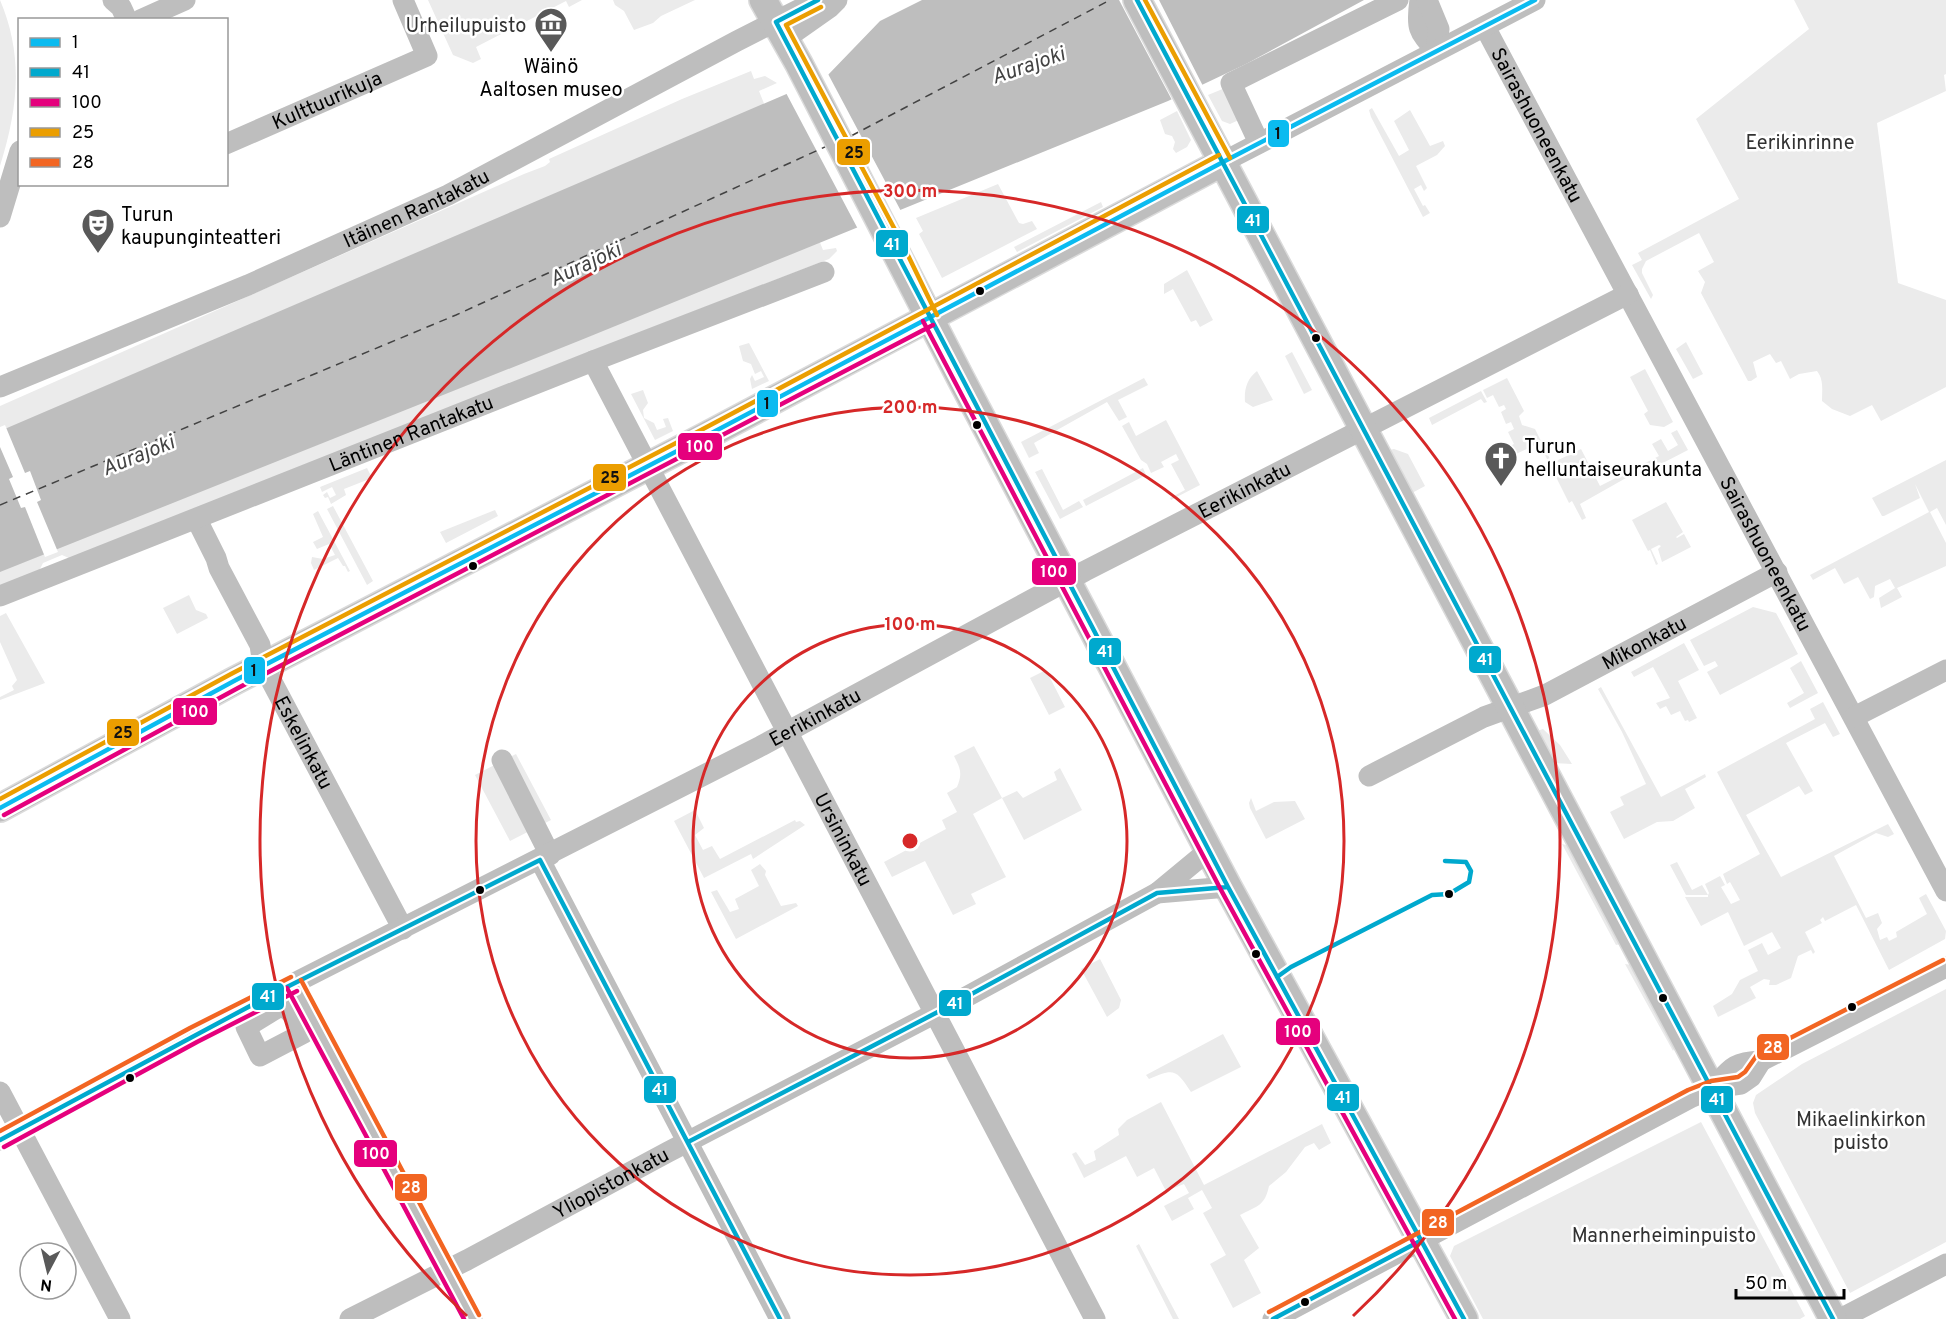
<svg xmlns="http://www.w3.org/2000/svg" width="1946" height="1319" font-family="Overpass,sans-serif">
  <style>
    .green { fill: #ebebeb }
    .water { fill: #bebebe }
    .pier { fill: #fff }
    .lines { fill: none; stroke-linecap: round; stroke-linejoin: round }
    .ferry { stroke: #434343; stroke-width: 1.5; stroke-dasharray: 8 6; stroke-linecap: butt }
    .major-casing { stroke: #dbdbdb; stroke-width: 30 }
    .minor { stroke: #bebebe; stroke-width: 21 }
    .major { stroke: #bebebe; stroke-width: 27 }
    .bus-1-casing { stroke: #fff; stroke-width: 9 }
    .bus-2-casing { stroke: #fff; stroke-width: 9 }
    .bus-3-casing { stroke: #fff; stroke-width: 9 }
    .bus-4-casing { stroke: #fff; stroke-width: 9 }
    .bus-5-casing { stroke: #fff; stroke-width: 9 }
    .bus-1 { stroke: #0bbbf0; stroke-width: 4.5 }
    .bus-2 { stroke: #00a9ce; stroke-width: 4.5 }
    .bus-3 { stroke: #e5007d; stroke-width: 4.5 }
    .bus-4 { stroke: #eb9e00; stroke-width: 4.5 }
    .bus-5 { stroke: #f26522; stroke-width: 4.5 }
    .ring { fill: none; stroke: #d62828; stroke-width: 3 }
    .bus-dot { fill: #000; stroke: #fff; stroke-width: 2 }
    .labels { text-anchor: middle; stroke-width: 5; stroke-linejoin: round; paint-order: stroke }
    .park-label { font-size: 20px; fill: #323232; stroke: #fff }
    .poi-label { font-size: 20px; fill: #000; stroke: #fff; text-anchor: start }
    .street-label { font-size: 20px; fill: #000; stroke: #fff }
    .water-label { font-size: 21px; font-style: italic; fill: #434343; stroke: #fff }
    .centre { fill: #d62828; stroke: #fff; stroke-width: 3 }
    .ring-label { font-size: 18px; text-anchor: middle; font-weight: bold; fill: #d62828; stroke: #fff; stroke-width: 5; stroke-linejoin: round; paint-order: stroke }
    .line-badge { stroke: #fff; stroke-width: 2 }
    .badge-label { font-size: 16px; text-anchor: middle; font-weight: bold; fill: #fff }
    .pale-badge-label { font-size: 16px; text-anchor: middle; font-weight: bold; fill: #111 }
  </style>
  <rect width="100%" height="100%" fill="#fff"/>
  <path class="green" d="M0,0c24,56 18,109 0,166z
    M428,0h154l-13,7 -3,-6 -90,46 5,12 -8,4 -20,-8z
    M613,0h82l-34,16 -8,7 -19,7 -10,-19 -9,-6z
    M1794,0h152v74l-2,1 2,16 -69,32 21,160 48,17v87l-65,34 -9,-16 -22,11 -18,-7 -10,-8c0,-11 2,-21 -5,-30l-18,3 -9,5 -9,-18 -5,2 -6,-9 -17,8 4,15 -6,4h-3l-47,-88 4,-11 -7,-11 16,-9 -15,-29 -53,28 -4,8v4l11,22 -2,4 -19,-34 10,-5 -4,-7 101,-54 -43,-80 113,-90z
    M751,71l3,8 11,-3 12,7 -18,8 64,159 13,-2 1,3 -8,8 -258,100 -500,200 -9,-4 -19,8 -4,8 -39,16v-181l524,-232 21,-8 5,-4 -1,-3 133,-60z
    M1225,88l16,31 -11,5 -8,-3 -14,-26z
    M1372,108l27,48 10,-6 -15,-29 16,-11 20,36 13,-5 2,5 -8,9 -21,11 11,22 -3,3 -3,-6 -7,4 9,17 2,-1 5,8 -7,4 -52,-100 -2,-7z
    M1177,111l14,29 -4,7 -11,6 -3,-4 2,-7 -3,-6 -7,-2 -5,-14z
    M998,184l21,39 4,1 9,-3 5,8 -95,49 -23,-44 4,-3 -7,-13z
    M1101,202l2,5 -86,45 -3,-5z
    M1187,270l26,50 -13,7 -4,-7 -5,2 -18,-33 -9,5v-10z
    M1686,342l17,32 -10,5 -17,-30z
    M749,343l20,38 -17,8 -2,-10 2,-4 3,6 9,-4 -3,-6 -6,3 -4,-10 -8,-3 -4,-15z
    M1292,352l20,38 -8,4 -19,-38z
    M1645,369l28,53 -9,5 -14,-2 -6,-11 4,-3 -18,-34z
    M1257,371l16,29 -20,7 -8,-5c-1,-13 2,-23 12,-31z
    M1144,378l4,7 -30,15 9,17 -8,4 -12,-19 -73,41 5,10 -10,5 -8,-16z
    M1507,378l17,33 -5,5 3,9 13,4 17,34 29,-14 19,37 59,-30 -7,-12 9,-5 7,12 10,-6 -7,-12 6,-3 11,20 -29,15 -3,-4 -4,3 2,4 -2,1 -3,-4 -69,39 6,14 -4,2 -10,-19 -3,2 -30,-60 -23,11 -1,-2 -5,2 -3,-6 7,-4 -6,-12 6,-3 -3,-7 -5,2 -5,-12 5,-3 -2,-4 -5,2 -6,-12 -6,3 -4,-8z
    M643,390l5,13 -5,7 1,8 10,5 3,7 9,-3 -3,-8 5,-1 5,13 -18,9 -24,-46z
    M1481,391l6,11 -3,1 -3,-4 -49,26 -3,-7z
    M1166,420l34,65 -29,15 -1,-2 15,-8 -14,-26 8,-4 -3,-6 -15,8 3,5 -13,6 -4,-9 -6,-4 -19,-34 7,-4 7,14z
    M1394,449l14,5 17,32 -13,7 -23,-43z
    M1946,460v65l-9,-17 -7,4 16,31v23l-49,22 5,9 -21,11 -2,-10 16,-10 -5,-9 -15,7 -1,11 -4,2 -12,-22 -14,7 -9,-16 -22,12 -3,-5 119,-63 -14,-28 5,14 -36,18h-2l-10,-18z
    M367,468l5,10 -28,11 2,6 -15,9 -3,-7 -3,1 -2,-3 4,-3 3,6 6,-3 -4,-8 -10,5 -2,-5z
    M1143,468l3,7 -60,31 -3,-6z
    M1042,469l21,41 16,-9 4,6 -23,12 -25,-47z
    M1666,502l17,30 -7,5 1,1 7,-4 7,13 -29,15 -4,-13 3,-3 -2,-1 -8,4 7,15 -2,1 -6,-15 -2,1 -16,-31z
    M333,506l40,75 -6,4 -40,-76z
    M495,510l3,6 -52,27 -6,-11z
    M318,511l32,60 -2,1 -3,-6h-2l-5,-8 -24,12 -3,-7 1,-6 11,2 12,-4 -6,-11 -12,5 -4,-7 10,-5 -10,-23z
    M189,595l7,15 10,4 2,4 -31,16 -14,-26z
    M1753,607l23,6 22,41 -78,41 -13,-23 11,-6 -3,-5 -11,5 -14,-26z
    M6,613l39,70 -45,17v-3l14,-7 -2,-4 5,-6 -17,-38v-26z
    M1684,643l15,27 -21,11 19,37 -8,4 -1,-2 -3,1 -5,-10 -9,4 -5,-9 -6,3 -4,-6 14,-5 -17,-31 -19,10 -3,-5z
    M1801,661l17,32 -28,15 -3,-5 17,-10 -14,-25z
    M1046,670l19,37 -16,8 -19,-37z
    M1601,687l60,110 44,-23 1,3 -21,12 10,19 -22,13 -16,1 -33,17 -14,-27 14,-7 -4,-8 26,-13 -24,-52 -24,-43z
    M1823,702l17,32 -7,3 -8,-14 -39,20 27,48 -8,4 -6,-9 -53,29 35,62 107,-53 6,10 -6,3 -12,-4 -42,23 32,62 12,-5 4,10 -5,6 3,11 7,-3 2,4 8,-4 -1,-5 31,-18 -8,-16 7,-4 20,37 -1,8 -56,31 -33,-65 -31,16 -2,-4 -3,3 2,3 -17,9 10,20 -2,2 -2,-4 -13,6 -7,22 -15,7h-7l1,-5 -6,-1 -14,8 6,11 -38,19 -5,-11 19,-12 8,-14 18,-9 -10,-21 14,-7 6,12 13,-7 -9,-16 -28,14 -16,-34 -27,14 -16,-29h23v-2h-22l-16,-30 7,-3 15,28 10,-5 6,10 1,-2 -4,-9 15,-8 5,9 -4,2 10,17 9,-4 -10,-18 -3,2 -4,-10 37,-20 -43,-82 98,-53 -5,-10z
    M1543,729l17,16 12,19 -19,-1 -16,-32z
    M974,746l28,52 15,-7 6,7 34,-18 -3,-8 6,-4 22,42 -58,30 -22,-42 -29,16 33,63 -35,17 5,10 -23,11 -28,-54 -33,16 -8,-15 62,-33 -4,-9 15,-8 -10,-19 10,-6c6,-14 3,-19 -3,-31z
    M516,754l35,66 -41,21 -35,-66z
    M1251,798l5,13 18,-9 21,-1 10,18 -39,20 -16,-31 -1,-5z
    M695,810l9,18 -9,7 8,15 9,-4 8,13 75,-39 1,2 4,-1 5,4 -52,34 -2,-5 -47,24 -30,-57z
    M1562,844l8,2 51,98 -5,1z
    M760,864l6,7 -1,4 16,31 15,-3 2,3 -62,33 -25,-47 6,-2 13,22 9,-3 -4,-10 24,-13 -8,-16z
    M1100,959l21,41 -2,8 -12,9 -26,-48z
    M1625,964l7,1 43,82 -2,4z
    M1946,989v253l-96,51 -95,-180 -2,-10 3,-8 46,-31z
    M1223,1034l18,33 -50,25c-15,-23 -17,-24 -42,-13l-3,-4z
    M1161,1102l43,83 118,-61 9,19 -12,7 -5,-7 -9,4 -19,25 -17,14c-4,20 -12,20 -29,29l19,33 -15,12 17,33 -28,15 -23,-44 16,-9 -23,-42 9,-5 -10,-18 -14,8 6,11 -22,12 -8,-15 25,-13 -5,-9 -18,7 -12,-23 -17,9 -11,-21 -42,22 -12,-24 4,-2 9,13 11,-5 -2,-9 25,-16 -1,-6 9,-9z
    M1701,1122l104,194 -5,3h-317l-33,-63 4,-10z
    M1139,1244l40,75h-6l-37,-73z"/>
  <path class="water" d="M922,0h442l-118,64 -78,37 -587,239 -581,232v-141l826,-354 54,-56z"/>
  <path class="pier" d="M1119,0h40l44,86 -30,16z
    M827,72l75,141 -43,18 -74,-140z
    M5,425l20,48 5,-2 11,29 -4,2 21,50 -13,5 -20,-50 -4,1 -12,-29 4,-2 -13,-30v-20z"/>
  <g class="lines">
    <path class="ferry" d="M851,136l259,-136
      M0,505l456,-190 371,-169"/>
    <defs>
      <path id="major" d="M763,0l36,64 162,315 267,508 236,432
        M1137,0l696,1319
        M0,808l234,-127 472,-245 517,-274"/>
    </defs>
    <use href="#major" class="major-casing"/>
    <g class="minor">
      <path d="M113,0l8,7 6,13"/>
      <path d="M1420,0c-4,27 -2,32 16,50"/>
      <path d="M1427,0l12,29 -3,21"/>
      <path d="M140,20l45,-20"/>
      <path id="s1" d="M1485,27l461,864"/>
      <path d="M785,39l44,-31 8,-8"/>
      <path d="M1259,143l-28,-60 167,-83"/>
      <path id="s2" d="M226,144l201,-88 -24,-56"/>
      <path d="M1223,162l312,-162"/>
      <path d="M0,217l20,-66"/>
      <path id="s3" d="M593,361l502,958"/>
      <path id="s4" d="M0,387l248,-102 200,-90 289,-154 81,-41"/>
      <path id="s5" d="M197,520l19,38 3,10 41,77 3,20 140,264"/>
      <path id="s6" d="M0,596l593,-235 231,-89"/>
      <path d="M1854,717l92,-47"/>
      <path d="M502,760l48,95"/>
      <path id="s7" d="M1369,776l115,-59 61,-22 232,-123"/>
      <path d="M540,860l240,459"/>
      <path d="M1157,893l71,-6"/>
      <path d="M294,984l178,335"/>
      <path d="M286,1007l11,13 7,13 -44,23 -14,-29 31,-19z"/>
      <path d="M1713,1088c18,-20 20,-26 48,-27l185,-94"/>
      <path d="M0,1092l120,227"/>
      <path id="s8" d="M0,1140l265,-142 496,-252 324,-175 543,-277"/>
      <path id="s9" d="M350,1319l117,-59 201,-108 287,-149 202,-110 52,-43"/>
      <path d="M1273,1319l419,-222 21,-9 28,-4 10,-7 10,-16"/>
      <path d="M1840,1319l106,-55"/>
    </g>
    <use href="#major" class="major"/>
    <defs>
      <path id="bus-1" d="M0,808l234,-127 472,-245 517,-274 312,-162"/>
      <path id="bus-2" d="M818,0l-42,22 452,865 236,432
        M1137,0l696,1319
        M540,860l240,459
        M1277,977l14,-10 141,-72 17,-1 20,-12 2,-11 -5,-9 -21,-1
        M0,1140l265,-142 275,-138
        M688,1142l267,-139 202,-110 71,-6
        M1273,1319l149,-79"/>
      <path id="bus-3" d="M923,321l298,569 234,429
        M4,815l234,-127 695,-363
        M287,988l177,331
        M4,1147l193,-105 100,-51"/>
      <path id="bus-4" d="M1145,0l85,158
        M821,7l-35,18 115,216 36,74
        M0,799l231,-125 472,-245 516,-274"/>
      <path id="bus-5" d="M301,980l178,335
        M0,1131l190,-103 101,-51
        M1269,1312l419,-222 23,-9 27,-4 7,-5 12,-17 186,-95"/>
    </defs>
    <use href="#bus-1" class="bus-1-casing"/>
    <use href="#bus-2" class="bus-2-casing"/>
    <use href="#bus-3" class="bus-3-casing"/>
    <use href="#bus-4" class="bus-4-casing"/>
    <use href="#bus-5" class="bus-5-casing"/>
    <use href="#bus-1" class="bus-1"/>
    <use href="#bus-2" class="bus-2"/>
    <use href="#bus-3" class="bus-3"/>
    <use href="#bus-4" class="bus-4"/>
    <use href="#bus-5" class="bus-5"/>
  </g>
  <g class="ring">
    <circle cx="910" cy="841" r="217"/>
    <circle cx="910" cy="841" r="434"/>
    <path d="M467 1316A650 650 0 1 1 1353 1316"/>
  </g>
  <defs>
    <symbol id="museum-pin" viewBox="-11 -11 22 30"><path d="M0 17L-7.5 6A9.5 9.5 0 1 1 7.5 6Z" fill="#595959" stroke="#fff"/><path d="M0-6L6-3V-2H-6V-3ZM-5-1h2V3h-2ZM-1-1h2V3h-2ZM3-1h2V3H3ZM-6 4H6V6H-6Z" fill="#fff"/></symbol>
    <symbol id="theatre-pin" viewBox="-11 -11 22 30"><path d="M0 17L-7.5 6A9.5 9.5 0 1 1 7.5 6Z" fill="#595959" stroke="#fff"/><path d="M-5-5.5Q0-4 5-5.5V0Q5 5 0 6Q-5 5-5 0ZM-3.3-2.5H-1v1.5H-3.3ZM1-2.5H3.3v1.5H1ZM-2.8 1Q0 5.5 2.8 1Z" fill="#fff"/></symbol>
    <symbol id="church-pin" viewBox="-11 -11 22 30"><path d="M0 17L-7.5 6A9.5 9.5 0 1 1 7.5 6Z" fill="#595959" stroke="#fff"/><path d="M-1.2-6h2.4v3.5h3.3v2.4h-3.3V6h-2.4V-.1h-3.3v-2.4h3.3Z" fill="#fff"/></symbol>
  </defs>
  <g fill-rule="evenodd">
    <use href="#museum-pin" x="532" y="5" width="38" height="52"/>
    <use href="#theatre-pin" x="79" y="206" width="38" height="52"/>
    <use href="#church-pin" x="1482" y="439" width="38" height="52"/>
  </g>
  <g class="bus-dot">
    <circle cx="980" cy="291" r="5"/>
    <circle cx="1316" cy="338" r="5"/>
    <circle cx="977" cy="425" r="5"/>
    <circle cx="473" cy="566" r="5"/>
    <circle cx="480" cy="890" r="5"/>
    <circle cx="1449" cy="894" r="5"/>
    <circle cx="1256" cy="954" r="5"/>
    <circle cx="1663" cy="998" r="5"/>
    <circle cx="1852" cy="1007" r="5"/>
    <circle cx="130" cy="1078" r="5"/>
    <circle cx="1305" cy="1302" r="5"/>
  </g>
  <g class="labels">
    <g class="park-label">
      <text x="466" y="32">Urheilupuisto</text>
      <text x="1800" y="149">Eerikinrinne</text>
      <text x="1861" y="1126">Mikaelinkirkon<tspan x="1861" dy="23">puisto</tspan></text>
      <text x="1664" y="1242">Mannerheiminpuisto</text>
    </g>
    <g class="poi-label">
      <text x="551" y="73" text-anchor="middle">Wäinö<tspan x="551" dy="23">Aaltosen museo</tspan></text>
      <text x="121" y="221">Turun<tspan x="121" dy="23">kaupunginteatteri</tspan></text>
      <text x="1524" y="453">Turun<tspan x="1524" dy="23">helluntaiseurakunta</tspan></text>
    </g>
    <g class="street-label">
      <text dy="7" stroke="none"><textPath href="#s2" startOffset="110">Kulttuurikuja</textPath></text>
      <text dy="7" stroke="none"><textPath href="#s1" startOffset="111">Sairashuoneenkatu</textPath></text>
      <text dy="7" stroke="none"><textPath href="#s4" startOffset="453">Itäinen Rantakatu</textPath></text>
      <text dy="7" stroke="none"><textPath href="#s6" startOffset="442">Läntinen Rantakatu</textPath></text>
      <text dy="7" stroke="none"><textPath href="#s8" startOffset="1404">Eerikinkatu</textPath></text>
      <text dy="7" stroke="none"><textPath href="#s1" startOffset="597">Sairashuoneenkatu</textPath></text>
      <text dy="7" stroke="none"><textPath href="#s7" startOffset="306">Mikonkatu</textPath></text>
      <text dy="7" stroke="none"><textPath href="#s8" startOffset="918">Eerikinkatu</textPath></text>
      <text dy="7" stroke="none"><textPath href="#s5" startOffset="248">Eskelinkatu</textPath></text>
      <text dy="7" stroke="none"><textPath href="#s3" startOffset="540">Ursininkatu</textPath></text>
      <text dy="7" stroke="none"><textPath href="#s9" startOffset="294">Yliopistonkatu</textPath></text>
    </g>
    <g class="water-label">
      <text transform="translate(1028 65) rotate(-19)" y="7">Aurajoki</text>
      <text transform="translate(585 264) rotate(-25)" y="7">Aurajoki</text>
      <text transform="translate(138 455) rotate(-22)" y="7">Aurajoki</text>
    </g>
  </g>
  <circle cx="910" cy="841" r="9" class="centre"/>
  <g class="ring-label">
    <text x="910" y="197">300 m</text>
    <text x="910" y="413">200 m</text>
    <text x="910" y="630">100 m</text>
  </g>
  <g class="line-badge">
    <rect x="1267" y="119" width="23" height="29" rx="6" fill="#0bbbf0"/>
    <rect x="836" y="138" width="35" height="28" rx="6" fill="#eb9e00"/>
    <rect x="1236" y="205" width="34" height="29" rx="6" fill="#00a9ce"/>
    <rect x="875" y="229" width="34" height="29" rx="6" fill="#00a9ce"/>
    <rect x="756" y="389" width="23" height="29" rx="6" fill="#0bbbf0"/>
    <rect x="677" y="432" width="46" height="29" rx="6" fill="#e5007d"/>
    <rect x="592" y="463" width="35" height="29" rx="6" fill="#eb9e00"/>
    <rect x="1031" y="557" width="46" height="29" rx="6" fill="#e5007d"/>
    <rect x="1088" y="637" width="34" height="29" rx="6" fill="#00a9ce"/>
    <rect x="1468" y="645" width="34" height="29" rx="6" fill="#00a9ce"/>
    <rect x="243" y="656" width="23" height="29" rx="6" fill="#0bbbf0"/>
    <rect x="172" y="697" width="46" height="29" rx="6" fill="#e5007d"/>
    <rect x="106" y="718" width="34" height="29" rx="6" fill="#eb9e00"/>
    <rect x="251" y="982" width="34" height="29" rx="6" fill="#00a9ce"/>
    <rect x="938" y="989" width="34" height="28" rx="6" fill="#00a9ce"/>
    <rect x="1275" y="1017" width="46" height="29" rx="6" fill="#e5007d"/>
    <rect x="1756" y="1033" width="34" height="28" rx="6" fill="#f26522"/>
    <rect x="643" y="1075" width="34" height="29" rx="6" fill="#00a9ce"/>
    <rect x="1326" y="1083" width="34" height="29" rx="6" fill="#00a9ce"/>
    <rect x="1700" y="1085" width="34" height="29" rx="6" fill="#00a9ce"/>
    <rect x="353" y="1139" width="45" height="29" rx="6" fill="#e5007d"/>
    <rect x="394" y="1173" width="34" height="29" rx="6" fill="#f26522"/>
    <rect x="1421" y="1208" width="34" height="29" rx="6" fill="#f26522"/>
  </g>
  <g class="badge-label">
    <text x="1253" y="226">41</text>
    <text x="892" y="250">41</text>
    <text x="700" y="452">100</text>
    <text x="1054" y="577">100</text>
    <text x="1105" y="657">41</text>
    <text x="1485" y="665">41</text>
    <text x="195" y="717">100</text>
    <text x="268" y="1002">41</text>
    <text x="955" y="1009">41</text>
    <text x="1298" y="1037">100</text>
    <text x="1773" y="1053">28</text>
    <text x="660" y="1095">41</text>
    <text x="1343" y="1103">41</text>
    <text x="1717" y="1105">41</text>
    <text x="376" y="1159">100</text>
    <text x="411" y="1193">28</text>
    <text x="1438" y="1228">28</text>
  </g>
  <g class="pale-badge-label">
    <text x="1278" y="139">1</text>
    <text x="854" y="158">25</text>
    <text x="767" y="409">1</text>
    <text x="610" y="483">25</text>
    <text x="254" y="676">1</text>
    <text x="123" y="738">25</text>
  </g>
  <rect x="18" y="18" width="210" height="168" fill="#ffffff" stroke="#999999" stroke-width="1.5"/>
  <rect x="30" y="38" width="30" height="9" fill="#0bbbf0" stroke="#999999" stroke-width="1.5"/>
  <text x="72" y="48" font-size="18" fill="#000000">1</text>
  <rect x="30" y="68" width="30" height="9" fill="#00a9ce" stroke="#999999" stroke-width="1.5"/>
  <text x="72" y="78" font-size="18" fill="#000000">41</text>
  <rect x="30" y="98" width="30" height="9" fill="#e5007d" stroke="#999999" stroke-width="1.5"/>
  <text x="72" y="108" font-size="18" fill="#000000">100</text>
  <rect x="30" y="128" width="30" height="9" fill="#eb9e00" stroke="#999999" stroke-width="1.5"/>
  <text x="72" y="138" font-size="18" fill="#000000">25</text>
  <rect x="30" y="158" width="30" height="9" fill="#f26522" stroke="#999999" stroke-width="1.5"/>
  <text x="72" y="168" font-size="18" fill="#000000">28</text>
  <g transform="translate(48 1271) rotate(187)"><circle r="28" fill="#ffffff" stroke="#999999" stroke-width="1.5"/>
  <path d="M0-4.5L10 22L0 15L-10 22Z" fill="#595959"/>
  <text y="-9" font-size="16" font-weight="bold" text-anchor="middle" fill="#000000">N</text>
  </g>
  <path d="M1736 1289v9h108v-9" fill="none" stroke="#000000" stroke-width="3"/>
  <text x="1745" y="1289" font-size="18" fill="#000000" stroke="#ffffff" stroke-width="4.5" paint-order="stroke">50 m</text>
</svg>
